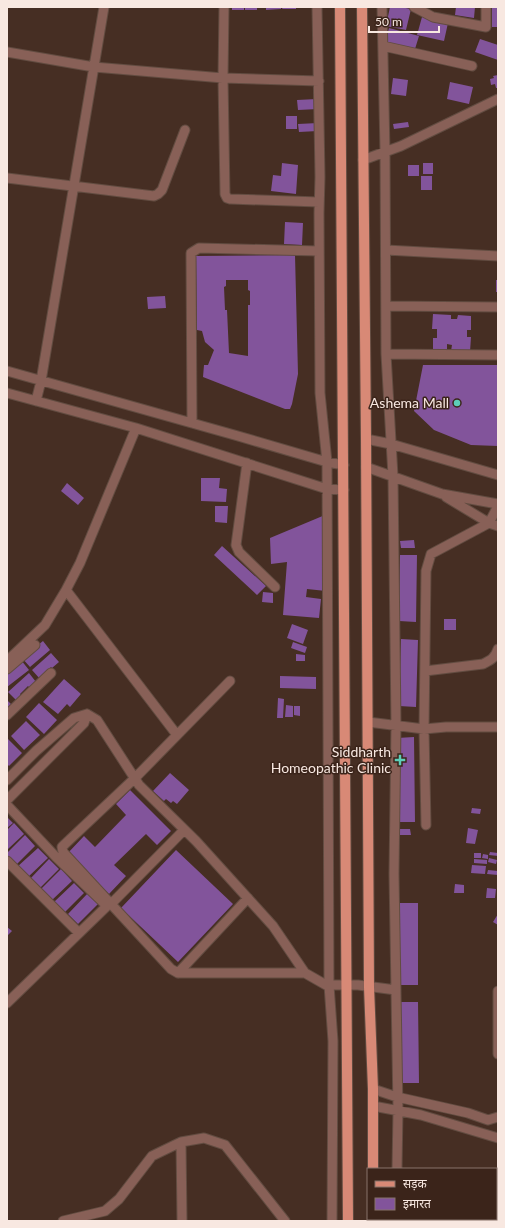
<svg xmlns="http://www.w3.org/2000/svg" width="505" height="1228" font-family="Lato,'Noto Sans Devanagari',sans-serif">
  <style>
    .building { fill: #82549b; fill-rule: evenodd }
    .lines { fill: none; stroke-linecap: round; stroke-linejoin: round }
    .minor-casing { stroke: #624c41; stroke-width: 11 }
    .major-casing { stroke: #624c41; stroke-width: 12 }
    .minor { stroke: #886057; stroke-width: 9 }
    .major { stroke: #d88976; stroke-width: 10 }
    .poi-dot { fill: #5dceb8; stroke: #3b241a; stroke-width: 1.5 }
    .labels { text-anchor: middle; stroke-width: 3; stroke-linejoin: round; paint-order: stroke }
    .poi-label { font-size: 14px; fill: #f8e8e1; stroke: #3b241a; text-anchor: end }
  </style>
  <rect width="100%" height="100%" fill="#462e23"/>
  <path class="building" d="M232,7h12v3h-12z
    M245,7h12v3h-12z
    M266,7h15v2l-15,1z
    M283,7h13v2h-14z
    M390,7h10l11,2 -5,21 -20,-4z
    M456,7h19l-1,11 -19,-3z
    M492,7h6v20h-6z
    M422,17l26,6 -4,18 -27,-6z
    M389,28l30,8 -4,13 -30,-7z
    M480,39l18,6v15l-23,-8z
    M498,75v13h-2l-1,-4 -4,1 -1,-6 4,-1 -1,-2z
    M393,78l15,2 -2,16 -15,-2z
    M450,82l23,5 -4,17 -22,-5z
    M317,99l1,10 -20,1 -1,-10z
    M286,116h11v13h-11z
    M408,122l1,5 -15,2 -1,-5z
    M318,123v8l-19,1 -1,-8z
    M282,163l16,2 -2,29 -25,-3 2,-16 8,1z
    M423,163h10v11h-10z
    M408,165h11v11h-11z
    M421,176h11v14h-11z
    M285,222l18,1 -1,22 -18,-1z
    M295,255l3,119 -6,30 -2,5h-5l-82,-32 1,-12h4l6,-15 -9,-8 -3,-11 -5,-1 -1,-74zM226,280h22v10l2,1v14h-2v51l-19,-3 -2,-43h-2l-1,-23 2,-1z
    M496,280h2v12h-2z
    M165,296l1,12 -18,1 -1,-12z
    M433,314l18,1v4h6l1,-4 13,1v14h-4v7h4l-1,15 -19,-1 1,-6 -5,-1v6h-14v-12h4v-9h-5z
    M423,365h75v81l-27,-1 -37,-15 -20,-19z
    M201,478h19l-1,10 8,1 -1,13 -25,-1z
    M67,483l17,15 -6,7 -17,-14z
    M215,506h13l-1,17 -12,-1z
    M325,515l1,76 -19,-2 -1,8 15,2 -2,19 -36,-3 4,-53 -16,2 -1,-26z
    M414,540l1,8h-14l-1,-7z
    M222,546l44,40 -9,9 -43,-40z
    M400,555h17l-1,67 -17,-1z
    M263,592l10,1v10l-11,-1z
    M444,619h12v11h-12z
    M292,624l16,6 -5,14 -16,-6z
    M401,639l17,1 -2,67 -17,-1z
    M43,641l7,9 -20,17 -8,-9z
    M293,642l14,5 -2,6 -14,-5z
    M51,653l8,9 -7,6 -1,-1 -11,12 -8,-9z
    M296,654l9,1v6h-9z
    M21,660l8,10 -22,17v-14z
    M29,673l7,9 -6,6 -2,-2 -8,8 1,2 -5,4 -8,-8z
    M280,676l36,1v12l-36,-1z
    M64,679l17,15 -11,13 -3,-3 -9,10 -15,-12z
    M278,698l6,1 -1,19h-6z
    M7,700l5,5 -5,4z
    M39,703l18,17 -13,14 -18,-17z
    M286,705l7,1v11h-8z
    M294,706h6v10l-6,-1z
    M26,721l14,14 -16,15 -13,-14z
    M414,737l1,85h-17l-1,-84z
    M8,739l14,14 -13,13 -2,-2v-24z
    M170,773l19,17 -12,14 -4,-3 -2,2 -5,-4 -2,2 -11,-10z
    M130,790l41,41 -14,14 -11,-11 -32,31 12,11 -17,18 -42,-40 17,-18 11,11 31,-32 -10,-11z
    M472,808l9,1 -1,5 -9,-1z
    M7,817l6,6 -6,5z
    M14,823l10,11 -17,16v-20z
    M468,828l10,2 -3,14 -9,-1z
    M397,829h13l1,6h-14z
    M25,835l10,11 -19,19 -9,-10v-2z
    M38,848l10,10 -21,20 -10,-11z
    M176,850l57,54 -55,58 -57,-54z
    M490,852l8,1v3l-9,-1z
    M474,853h7v5h-7z
    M483,854l5,1v4l-6,-1z
    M489,858l8,2 -1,4 -8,-2z
    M49,859l10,10 -19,19 -10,-9z
    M474,859l13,1v4l-13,-1z
    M472,865l14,1 -1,8 -14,-1z
    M61,869l11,12 -21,20 -11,-11z
    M488,870l10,1v4l-11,-1z
    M74,883l10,10 -19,19 -11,-10z
    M455,884l9,1v8h-10z
    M487,888l9,1 -1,9h-9z
    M88,893l11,10 -21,21 -10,-10z
    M400,903h18v82h-18z
    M498,914v11l-5,-3z
    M7,927l5,4 -5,5z
    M400,1002h18l1,81h-18z
    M498,1181v13l-2,-1v-7z"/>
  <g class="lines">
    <defs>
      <path id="minor" d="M224,7l-1,71 2,116 2,4 3,1 89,3
        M317,7l3,170 -1,36 1,180 7,69 2,523 4,56 -1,180
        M382,7l3,145 1,202 7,122 3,249 -2,149 4,236 -1,59
        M414,7l19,10 53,10v-20
        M383,46l89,20
        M7,52l87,15 129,11 96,3
        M363,160l38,-14 97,-47
        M7,178l147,18 4,-2 4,-4 23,-60
        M386,250l112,6
        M386,306l112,1
        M386,354l112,1
        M7,371l231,65 89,26 17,3
        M7,393l129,35 191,61 17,1
        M36,401l5,-20 63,-374
        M192,423l-1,-170 8,-5 120,3
        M366,439l25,5 107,31
        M247,463l-11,82 3,7 36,35
        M366,467l76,27 56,10
        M446,497l43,26 9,3
        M66,590l111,145
        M7,661l38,-36 21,-35 14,-27 56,-135
        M7,669l28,-24
        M425,671l58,-7c8,-4 12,-6 15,-15
        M7,715l44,-42
        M368,722l56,7 22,-2h52
        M7,780l29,-29 38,-33 13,-4 10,6 42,65 57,56 77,85 32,47 21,12h32l38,5
        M7,800l77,-77 3,-9
        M7,805l49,52 51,49 -100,97
        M426,825l-2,-96 2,-158 5,-17 58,-31 9,-17
        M184,830l-73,74 -48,-52 -1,-5 3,-3 70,-66 95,-97
        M7,861l72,72
        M111,904l60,65 7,4 70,-75
        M178,973h127
        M498,991v63
        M373,1089l24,8 71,16 20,7 10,-3
        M373,1106l48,9 77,23
        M181,1142l1,79
        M63,1221l42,-10 14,-12 33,-43 29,-14 23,-4 21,7 60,76
        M396,1221v-2"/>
      <path id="major" d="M340,7l8,1214
        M362,7l4,432 3,548 4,102v80
        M374,1219v2"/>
    </defs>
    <use href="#minor" class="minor-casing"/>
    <use href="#major" class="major-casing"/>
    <use href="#minor" class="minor"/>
    <use href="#major" class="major"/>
  </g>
  <g class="poi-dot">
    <circle cx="457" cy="403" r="4"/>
    <path d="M398 754h4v4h4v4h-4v4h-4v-4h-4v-4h4z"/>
  </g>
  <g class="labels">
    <g class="poi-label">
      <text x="449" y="408">Ashema Mall</text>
      <text x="391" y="757">Siddharth<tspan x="391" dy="16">Homeopathic Clinic</tspan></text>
    </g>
  </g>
  <rect width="505" height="1228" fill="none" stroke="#f8e8e1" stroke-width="16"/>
  <rect x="367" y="1168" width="130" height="52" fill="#3b241a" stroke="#87726a"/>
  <rect x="375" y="1181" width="20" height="6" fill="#d88976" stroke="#87726a"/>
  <text x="403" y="1188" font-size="12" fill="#f8e8e1">सड़क</text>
  <rect x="375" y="1198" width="20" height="12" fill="#82549b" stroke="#87726a"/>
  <text x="403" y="1208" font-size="12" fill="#f8e8e1">इमारत</text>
  <path d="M369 26v6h70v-6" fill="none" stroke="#f8e8e1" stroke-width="2"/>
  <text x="375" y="26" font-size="12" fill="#f8e8e1" stroke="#3b241a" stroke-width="3" paint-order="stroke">50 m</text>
</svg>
